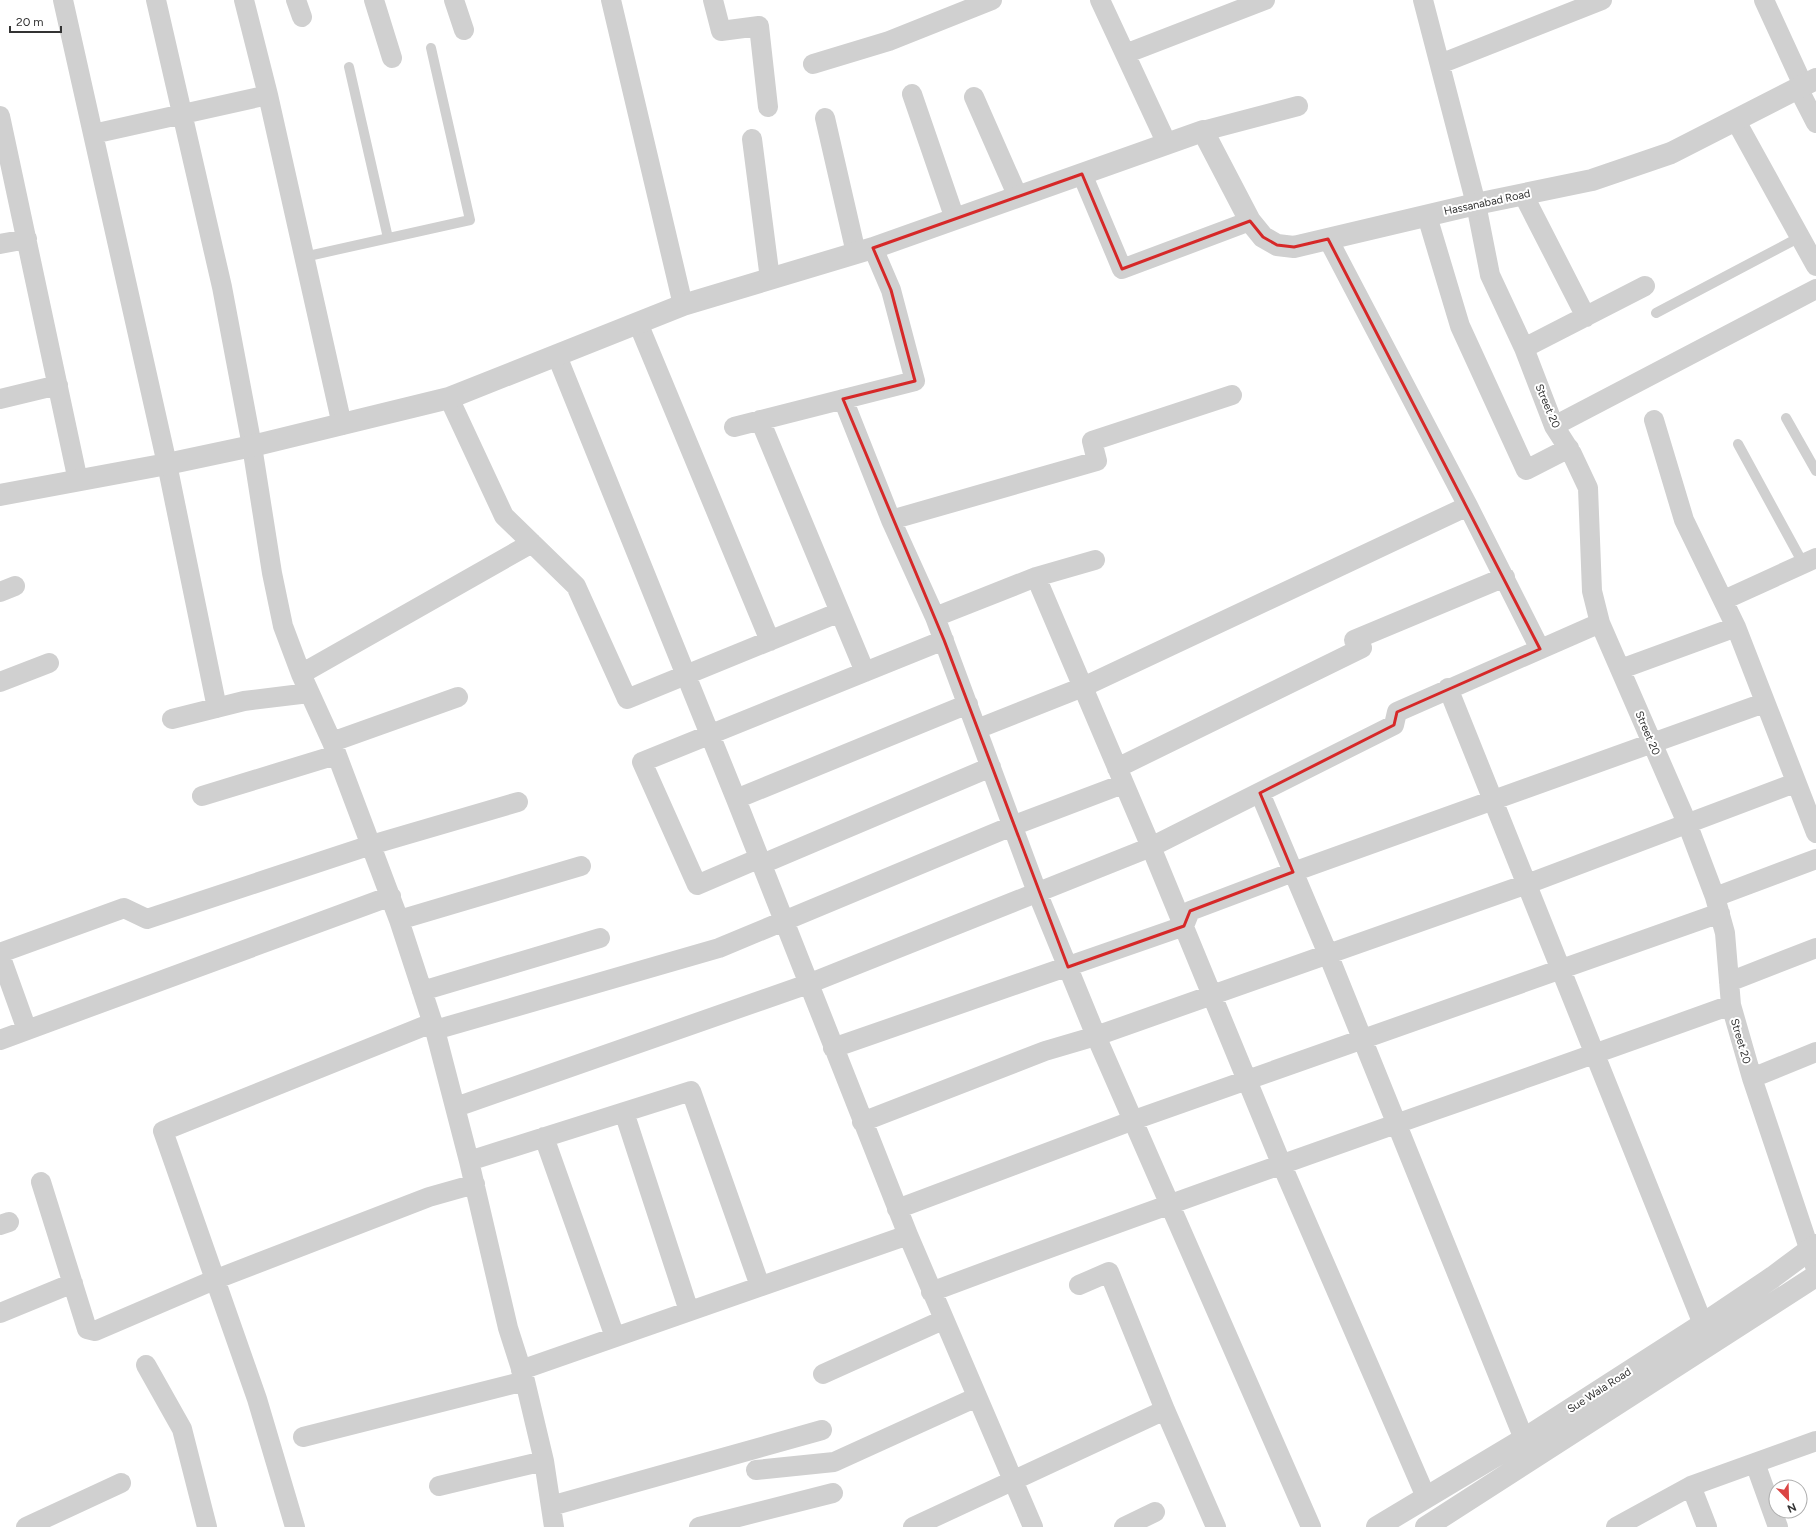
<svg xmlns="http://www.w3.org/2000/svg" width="1816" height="1527" font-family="Figtree,sans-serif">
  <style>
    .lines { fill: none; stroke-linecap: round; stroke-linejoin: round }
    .service { stroke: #d0d0d0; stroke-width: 10 }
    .minor { stroke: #d0d0d0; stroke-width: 20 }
    .tertiary { stroke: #d0d0d0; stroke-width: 22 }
    .marked { fill: none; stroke: #d62828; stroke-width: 3; stroke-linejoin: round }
    .labels { text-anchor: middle; stroke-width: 4; stroke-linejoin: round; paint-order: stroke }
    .street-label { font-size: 11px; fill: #333; stroke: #fff }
  </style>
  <rect width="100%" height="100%" fill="#fff"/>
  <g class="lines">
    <path class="service" d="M349,67l39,171
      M304,257l166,-37 -39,-172
      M1656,313l144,-76
      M1786,418l30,53
      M1738,444l66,121"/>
    <path class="minor" d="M63,0l104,464 50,244
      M156,0l66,287 30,159 20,127 11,53 18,48 31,68 67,178 36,110 34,131 39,167 17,53 19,80 10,66
      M244,0l24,95 74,330
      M296,0l6,17
      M374,0l18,58
      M454,0l10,30
      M611,0l72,305
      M713,0l8,31 38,-5 9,81
      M1100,0l67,144
      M1423,0l53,204 14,71 34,73 30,78 18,28 16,34 4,103 8,32 87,200 28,74 10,36 6,72 21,73 64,191
      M1764,0l39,85
      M1125,54l140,-54
      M813,64l76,-23 103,-41
      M1440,64l162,-64
      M1798,88l18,35
      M912,94l43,125
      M974,97l44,100
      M0,116l78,365
      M825,118l31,135
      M1736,121l80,145
      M1203,131l95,-25
      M93,134l175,-39
      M752,139l18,140
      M1082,174l40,95 128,-48
      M1523,194l63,123
      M1427,216l33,110 66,144 43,-22
      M1328,239l140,267 72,143
      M0,244l27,-5
      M638,323l132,318
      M1524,348l121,-62
      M557,356l179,443 172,436 125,292
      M449,398l55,118 72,70 51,113 213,-87
      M0,399l58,-14
      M843,399l48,121 44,97 102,275 59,144 215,491
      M760,420l105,252
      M1654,420l30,100 52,107 80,206
      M1554,426l262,-137
      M734,427l181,-46 -24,-91 -18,-42
      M891,520l206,-59 -5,-20 140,-46
      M1036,577l115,270 130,316 145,334
      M0,592l15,-6
      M1724,600l92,-42
      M935,617l101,-40 59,-17
      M1621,669l115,-42
      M301,674l231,-131
      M0,682l49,-19
      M1448,688l255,636 10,13
      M172,719l72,-18 65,-8
      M977,729l106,-42 385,-181
      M332,742l126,-45
      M1117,768l245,-120 -8,-8 151,-63
      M1260,793l68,161 196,485 10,11
      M202,796l134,-41
      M736,799l232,-95
      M760,858l-63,27 -55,-123 302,-122
      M762,864l229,-97
      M1715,897l101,-38
      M399,920l182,-54
      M0,953l124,-45 23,11 224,-74 147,-43
      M0,955l27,75
      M1729,982l87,-34
      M422,991l178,-53
      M435,1030l284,-82 293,-122 111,-42
      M0,1040l391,-144
      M833,1048l351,-122 6,-15 103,-39 471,-169
      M1752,1078l64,-26
      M456,1107l352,-123 343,-137 243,-122 3,-13 203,-89
      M624,1112l65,199
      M862,1122l183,-71 51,-15 431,-152 268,-101
      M544,1137l71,200
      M469,1161l222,-70 69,195
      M41,1182l46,147 8,2 119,-51 215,-83 46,-13
      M897,1209l237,-89 586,-207
      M0,1225l9,-3
      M1079,1285l30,-13 56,138 51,117
      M931,1292c265,-100 534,-191 800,-287
      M0,1313l73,-30
      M146,1365l36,64 25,98
      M521,1370l387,-135
      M823,1374l120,-54
      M303,1437l222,-56
      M1755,1463l23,64
      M756,1470l78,-8 143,-65
      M439,1486l105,-25
      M1691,1486l16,41
      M551,1506l271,-76
      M26,1527l95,-44
      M295,1527l-38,-128 -94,-268 269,-108
      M699,1527l134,-34
      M913,1527l252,-117
      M1124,1527l31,-15
      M1616,1527l75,-41 125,-45"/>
    <path class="tertiary" d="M0,495l167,-31 85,-18 197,-48 234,-93 190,-57 330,-117 47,90 13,16 14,8 17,2 182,-43 116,-24 79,-27 145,-74
      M1377,1527l147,-88 179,-115 70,-47 43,-32
      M1426,1527l390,-251"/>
  </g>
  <path class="marked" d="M1082,174l40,95 128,-48 13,16 14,8 17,2 34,-8 212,410 -143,63 -3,13 -134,68 33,79 -103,39 -6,15 -116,41 -124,-327 -101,-241 72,-18 -24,-91 -18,-42z"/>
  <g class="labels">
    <g class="street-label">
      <text transform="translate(1487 202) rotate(-12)" y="4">Hassanabad Road</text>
      <text transform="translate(1548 406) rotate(67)" y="4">Street 20</text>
      <text transform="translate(1648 733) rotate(67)" y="4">Street 20</text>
      <text transform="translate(1741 1041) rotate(74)" y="4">Street 20</text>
      <text transform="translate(1599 1390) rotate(-33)" y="4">Sue Wala Road</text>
    </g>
  </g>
  <g transform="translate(1788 1499) rotate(157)"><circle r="19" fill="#ffffff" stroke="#adadad"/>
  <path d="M0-3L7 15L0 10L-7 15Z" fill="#db4544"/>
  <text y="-6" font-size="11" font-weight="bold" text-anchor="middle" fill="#333333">N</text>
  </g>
  <path d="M10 26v6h51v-6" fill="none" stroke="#333333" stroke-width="2"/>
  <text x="16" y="26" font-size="12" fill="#333333" stroke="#ffffff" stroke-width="3" paint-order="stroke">20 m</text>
</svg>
